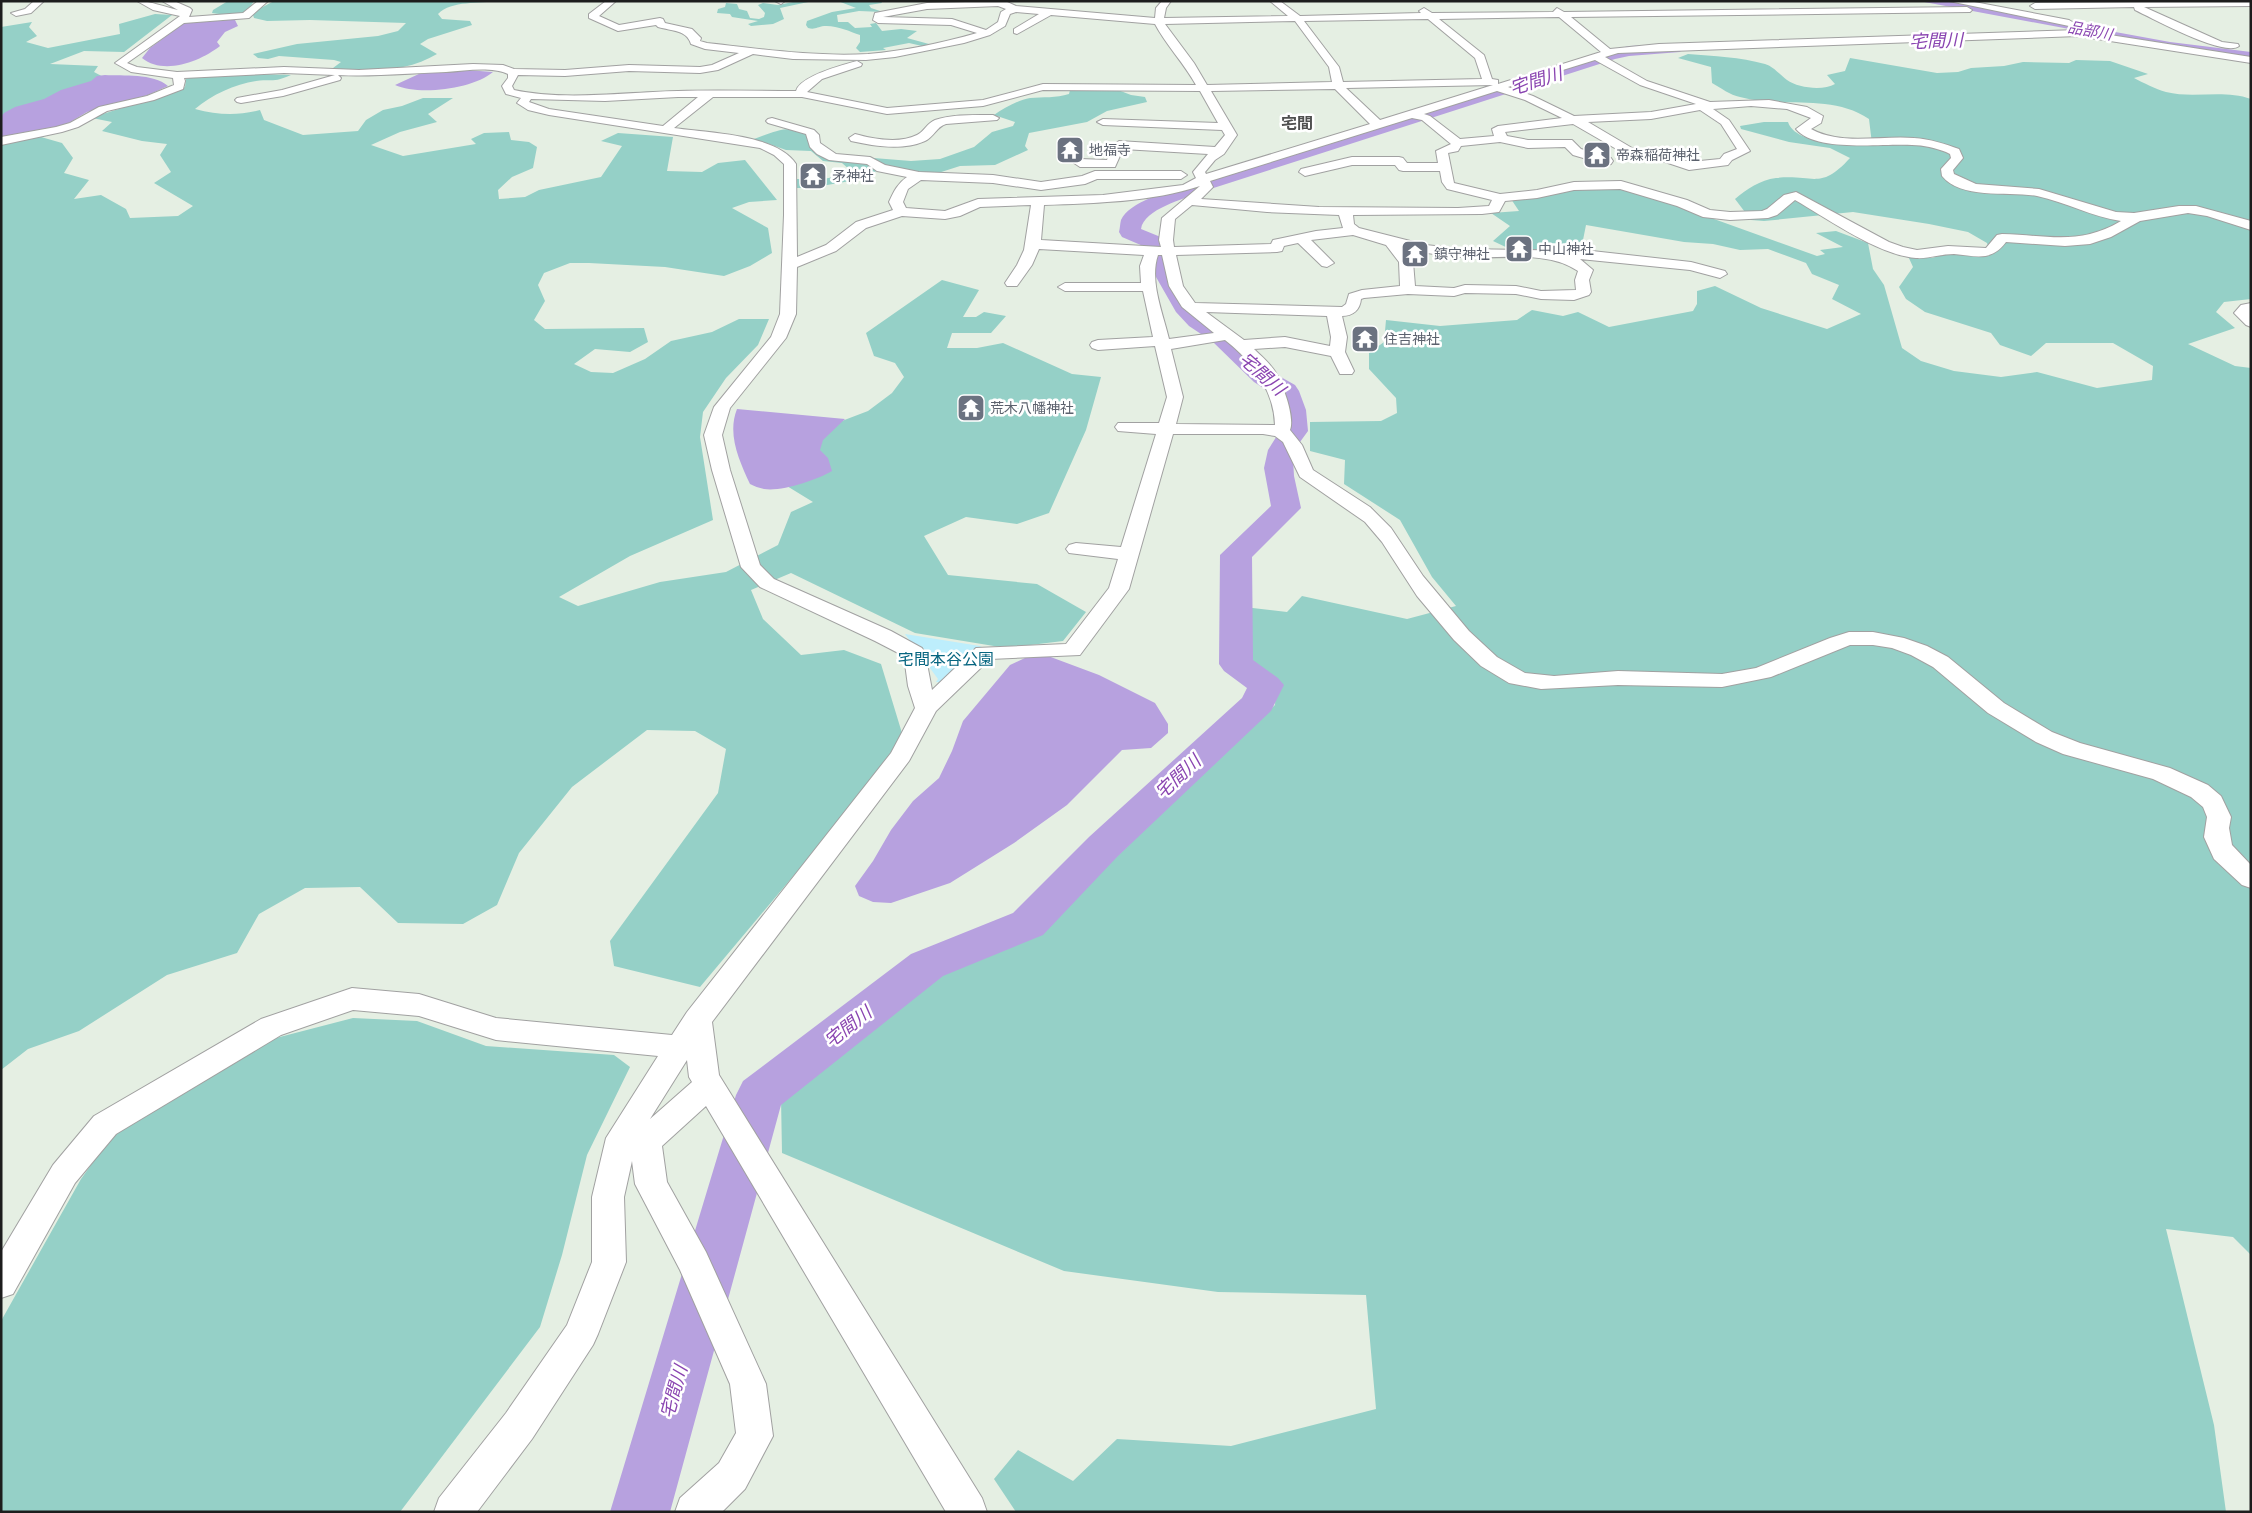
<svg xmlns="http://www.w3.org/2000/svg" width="2252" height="1513" font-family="Barlow,'Noto Sans JP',sans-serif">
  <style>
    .forest { fill: #95d0c7 }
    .park { fill: #bdeefc }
    .water { fill: #b7a1df }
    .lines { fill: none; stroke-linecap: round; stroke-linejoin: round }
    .river { fill: #b7a1df; fill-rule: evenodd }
    .building { fill: #a8b1a2; stroke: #b1c1a4 }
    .minor-casing { stroke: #a1a1a1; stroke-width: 2 }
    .minor { fill: #fff; fill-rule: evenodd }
    .labels { text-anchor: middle; stroke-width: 5; stroke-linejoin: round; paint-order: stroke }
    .far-worship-label { font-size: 14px; fill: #5b616d; stroke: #fff; text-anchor: start }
    .far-water-label { font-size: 15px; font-style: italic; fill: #8a45b1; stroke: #fff }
    .far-quarter-label { font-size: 16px; font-weight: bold; fill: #505050; stroke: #fff }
    .park-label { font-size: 16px; fill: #066580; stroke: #fff }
    .water-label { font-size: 18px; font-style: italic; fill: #8a45b1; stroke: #fff }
  </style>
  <rect width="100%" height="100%" fill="#e5efe3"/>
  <path class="forest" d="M228,1h26c-10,19 -25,14 -42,12l1,-3z
    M274,1h224c-19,3 -46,-1 -60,13l4,5 28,2 2,4 -44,14 -8,5 17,10c-28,17 -73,21 -104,14l8,-6 -7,-2 -55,-4 -11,3 -10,-1 -5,-4 44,-10 81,-8 20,-5 8,-8 -96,-3 -43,1 -13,-3 -1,-3 4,-5z
    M798,1h15l-33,7 4,11 -11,5 -22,2 -3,-2 10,-3 -26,-4 -2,-3 -13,-1 1,-4 7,-2 1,-4 11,1 2,5 8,2 3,7 9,1 5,-2 1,-4 -7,-8 5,-2 15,2z
    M838,1h43l1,2 -13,2 2,3 12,4 -24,-1 -22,4 1,7h10l7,6 17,-1 -2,-3 6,-1 6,8 19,-2 16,2 -10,7 22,6 -7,2 -13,-3 -26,5 3,2 -26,2 -4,-4 4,-6v-7c-11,-4 -24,-10 -36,-9 -7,1 -9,4 -16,2l-2,-3 1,-4 25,-9 24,-4z
    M155,14l17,1 -48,37 -40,-1 -34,13 48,2 -4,6 15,8 -108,42v-95l31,-5 -3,5 8,9 -11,6 22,6 72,-14 -1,-10z
    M1688,54c26,2 52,3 77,10 8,2 15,11 22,16 11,8 36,11 48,4l-8,-9 18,-4 5,-13 87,15 21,-1 13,-4 33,-2 19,-4 46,1 7,-3 34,1 38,13 -14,4c10,5 21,11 32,14 28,7 57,-3 85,7v200l-27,3 -8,10 19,16 -47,16 47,22 16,2v887l-18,-18 -67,-8 48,196 12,87h-1210l-22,-33 24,-29 55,31 44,-42 114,7 145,-37 -10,-114 -148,-3 -154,-21 -282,-118 -1,-55 157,-126 100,-40 237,-227 1,-21 -33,-25 1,-52 43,5 15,-16 105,23 49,-13 -24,-29 -32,-57 -56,-36 1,-24 -35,-9v-29l71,-1 16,-8 -1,-15 -27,-29v-16l15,-11 2,-22 54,6 77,-6 15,-10 31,6 15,-4 31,15 84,-16 4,-7v-13l18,-5 46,22 66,21 34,-15 -29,-15 7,-14 -27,-11 -6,-11 -38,-14 -28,1 -27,-6 -29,-2 -98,-17 -3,15 -19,11 -52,-1 -19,-9 17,-15 -19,-13 28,-2 -8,-12 35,-3 22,-6 57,-3 192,69 8,-2 -5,-4 23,-3 -27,-14 20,-2 32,12 5,26 11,16 18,63 19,13 33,10 47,6 36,-5 60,16 55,-8 1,-14 -40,-23h-67l-15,13 -31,-11 -9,-12 -66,-21 -19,-13 -7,-12 14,-20 -5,-11 24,2 19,-6 40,3 -4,-12 -19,-11 -39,-8 -76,-12 -89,9 -13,-1 -16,-21c12,-10 25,-19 41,-21 38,-4 44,13 74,-20l-20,-10 -41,-6 -48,-13 -1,-3 24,-4h24c8,24 62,21 84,22l-3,-25c-39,-26 -87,-10 -129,-22 -10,-2 -19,-9 -28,-14l-1,-16 -33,-9z
    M256,74l35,1c-18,8 -18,4 -35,6 -21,3 -45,14 -61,28 23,6 42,7 65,1l4,10 39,15 55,-4 8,-11 17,-10 19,-4 21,-8h30l-25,16 9,8 -37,10 -29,13 32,11 73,-12 -5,-5 13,-6 25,-1 2,8 18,2 8,5 -4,21 -21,9 -14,13 1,9 26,-2 14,-7 62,-13 21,-31 -21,-5 17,-8 55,4 -6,34 35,1 16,-9 27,-3 32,40 -28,2 -17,6 36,20 4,25 -22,13 -26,10 -59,-9 -76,-4h-19l-26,10 -6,12 7,16 -11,19 11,9 99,-1 4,14 -18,10 -35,-3 -21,15 17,8 22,1 32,-14 26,-18 41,-9 27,-13h30l-11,26 -32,33 -23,34 -3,25 13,83 -83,36 -71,41 19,9 82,-24 66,-10 52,-27 13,-33 22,-10 -31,-19 31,-51 55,-21 24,-18 12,-16 -9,-14 -21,-7 -8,-23 76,-53 37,10 -16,27h13l8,-5 22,4 -15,17h-39l-5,15h30l26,-5 69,31 29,3 -15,53 -37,83 -32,11 -51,-7 -42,19 24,39 89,9 49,28 -23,29 -57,7 -91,-15 -124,-60 -40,17 12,29 38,36 43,-5 37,14 24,79 -205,244 -86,-21 -4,-25 108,-148 8,-44 -31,-18 -48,-1 -75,57 -53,66 -22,52 -34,19 -65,-1 -38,-36 -55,1 -46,26 -22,39 -70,22 -88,56 -51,18 -27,21v-926l40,-7 21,6 11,15 -9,15 25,7 -15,19 27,-4 25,14 4,9 48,-2 15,-10 -39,-23 17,-11 -11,-17 7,-11 -25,-3 -40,-10 10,-9 -20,-4c31,-12 63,-17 93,-31l1,-8 11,-4z
    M1070,90h48l13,5 14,2 2,5 -40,9 -20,11 -58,11 -4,13 3,4 -33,15 -35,1 -25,8 -20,-3h-38l-27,10 -40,7h-13v-9c19,1 37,1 53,-9l-8,-7 -19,-2 -12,-10 -25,-1 -17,-6 -18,-4c19,-6 41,-19 58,-4v8l4,3 23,8 75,6 29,-2 34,-12 18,-15 21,-6 2,-4 -21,-7c10,-7 24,-15 36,-17 13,-1 26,0 39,-4z
    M353,1018l64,3 69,25 128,9 16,12 -43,88 -25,100 -22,72 -140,185h-399v-191l80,-142 34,-48 157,-92z"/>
  <path class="park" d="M905,634l75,12 3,2 -37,35 -10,-1 2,-3z"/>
  <path class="water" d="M1919,1h28l223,41 81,10v7l-91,-13z
    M227,19l8,1 3,6 -13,6 -8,10 3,4c-19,15 -56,30 -78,12l8,-10 34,-25z
    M466,70l27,2c-20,17 -74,24 -98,13l26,-12z
    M105,75c18,1 48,-2 63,11l-20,9 -61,17 -25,15 -61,11v-21l3,-4 11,-6 29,-8 17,-9 30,-9 6,-5z
    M737,409l108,10 -22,21 -3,10 8,8 4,13c-15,9 -51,21 -68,18 -5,-1 -10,-3 -14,-5 -11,-24 -23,-50 -13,-75z
    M1048,656l51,19 56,28 13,21v9l-17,15 -29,2 -55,55 -53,38 -64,40 -59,20 -18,-1 -14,-6 -4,-10 18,-25 18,-31 22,-29 26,-23 13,-27 11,-30 47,-56 17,-8z"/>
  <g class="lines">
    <path class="river" d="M1674,44l6,2 2,3 -2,3 -51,4 -14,3 -414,133c-17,7 -57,17 -60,37l27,11 3,5 7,32 16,26 13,13 24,16 41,40 23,13 4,6 7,19 2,21 -8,11 -7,17 1,17 7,32 -49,49 1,103 25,18 6,7 -13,26 -154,146 -74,78 -100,41 -162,129 -111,407h-60l126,-417 7,-14 168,-127 102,-41 76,-76 153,-139 5,-10 -23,-17 -5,-7 1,-109 51,-49 -7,-38 4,-18 12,-19v-21l-6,-15 -20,-13 -41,-40 -24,-16 -13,-14 -20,-35 -6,-28 -28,-12 -3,-5c1,-4 1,-8 2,-12 8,-18 48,-29 66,-36l418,-132 24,-6z"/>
  </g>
  <path class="building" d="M962,396l20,1 -5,16 -20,-1z"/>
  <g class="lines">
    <defs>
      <path id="minor" d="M34,1h10l-13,12 -15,3 -5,-3 14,-4z
        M137,1c14,0 27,6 41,9l-16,-9h12l16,7 2,2 -3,7 54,-4 15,-12h10l-19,17 -65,5 -57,40 10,4 40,5 107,-5 75,3 114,-6 30,1 11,4 51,1 64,-5 71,2 12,-2 27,-12 -34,-4 -14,-5c-4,-14 -19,-13 -33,-17l-2,-2 -38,6 -29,-13v-4l17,-13h10l-17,15 20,9 41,-7 3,1 2,4 27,6 9,9 -1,3 7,2c53,6 107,14 161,11 36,-3 74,-11 109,-21l-26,-8 -73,-2 -5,-3 2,-7 52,-10 78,-2 11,5 139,12 1,-10 6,-7h9l-5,7 -2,10 124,-2 -18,-15h10l20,15 121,-3 -2,-2 5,-3 8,5 121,-1 4,-4 7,4 403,-5 5,3 -2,2 -399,5 39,32 49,-5 419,-14 173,27v6l-173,-27 -460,17 -13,4 42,24 63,21 59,-2 38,7 16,9 -2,7 -10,6c31,17 70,6 103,9 16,1 31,6 45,11l4,9 -10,12 1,4 22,10 63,5 77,23 18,1 45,-7h17l55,15v9l-44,-14 -19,-3 -48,8 -29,16 -21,7 -25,2 -59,-4c-15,20 -30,14 -52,12 -13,0 -26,5 -38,4 -38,-3 -88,-39 -121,-58l-18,15 -9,3 -38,2 -27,-3 -26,-11 -57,-17 -46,1 -37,8 -32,3 -6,11 -17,2 -129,1 1,9 5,4 67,17 35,4 131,2 99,11 34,9 2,3 -7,4 -30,-8 -110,-11 13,11 -4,10 2,12 -2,3 -15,5 -33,-1 -25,-5 -51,-1 -11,3 -46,-2 -44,4 -3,1c-1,11 -8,17 -19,17l5,21 -2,15 9,19 -2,3h-12l-9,-18 -46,-9 -31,2c7,7 17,15 22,24 7,12 19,44 14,57l12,15 11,25 57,37 21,21 32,48 46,55 28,26 28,16 29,3 64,-5 104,3 34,-6 74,-30 19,-6h24l31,6 23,8 21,11 56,46 48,29 28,11 90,25 38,17 13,11 10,21 -2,11 3,17 19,20v23l-9,-3 -28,-26 -10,-22 3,-20 -4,-10 -12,-10 -38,-18 -90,-25 -27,-12 -48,-29 -55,-46 -22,-12 -19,-7 -19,-3h-23l-79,32 -49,10 -104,-2 -77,4 -32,-6 -28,-17 -27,-26 -37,-44 -35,-54 -17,-20 -65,-45 -17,-35 -8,-6 -12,-2h-90l-44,155 -49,66 -90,4 -54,52 -27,50 -197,261 7,53 263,423 5,14h-41l-240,-406 -44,40 5,36 39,70 60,132 7,52 -28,53 -23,23h-47l5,-14 39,-35 17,-30 -6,-49 -50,-114 -45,-86 -3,-23 -8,36 2,65 -28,72 -5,11 -61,94 -55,73h-43l5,-14 67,-85 61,-88 25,-63v-65l14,-59 52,-82 -162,-16 -77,-24 -66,-6 -72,25 -165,99 -41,49 -62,111 -12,4v-46l52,-87 41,-49 167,-97 91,-31 67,6 77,24 176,17 15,-23 204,-259 24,-45 -7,-22 -4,-30 -29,-15 -115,-54 -19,-20 -29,-97 -8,-35 10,-28 57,-70 9,-23 4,-99v-51l-10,-9 -14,-7 -211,-33 -21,-5 -11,-7 4,-5 -15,-4 -4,-8 6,-8v-4c-18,-8 -43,-3 -62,-2 -36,1 -72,5 -108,3l3,3 -1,2 -57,16 -42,7 -4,-1 -2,-2 2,-2 45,-8 53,-15 -51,-2 -100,5 1,3 -2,8 -29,11 -47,11 -29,16 -16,5 -61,13v-8l55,-10 14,-4 29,-16 48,-11 27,-11 -1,-7 -42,-6 -16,-9 65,-47 -27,-6zM998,6l8,3 -5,3 -3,10 -12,8 -34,-11 -69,-2 44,-8zM1016,12l23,2 -25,15v4l3,1 34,-19 104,9c11,21 29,39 41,61l-153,-1 -60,16 -96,8 -80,-16 15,-13 39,-13 1,-2 -5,-3c-15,4 -57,15 -61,30 -39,0 -79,-1 -118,0 -52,1 -113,10 -164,-1l-2,-4 6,-11 47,1 64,-5 71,2 18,-3 35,-16 40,5 73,1 29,-3 69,-14 26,-8 15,-9 5,-12zM1559,17l42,35 -103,32v-4l-6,-1 -8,-24 -45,-36zM1428,19l47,39 7,21 -139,3 -4,-15 -35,-46zM1295,21l34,46 3,15 -125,3 -13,-22 -29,-39zM1595,60l45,25 56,19 -45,8 -77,4 -41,-20 -25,-9zM1493,85l-113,35 -34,-32zM1335,89l35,35 -164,50 -1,-2 10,-12 9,-6 13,-19 -26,-44zM1043,90l157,1 18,32 -115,-4 -6,3 6,3 119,5 3,5 -10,12 -96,-6 -6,4 -6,15 -27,-1 -6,4 6,4h35l8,-18 85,5 -15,18 3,6 -13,7 -80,10 -125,4 -33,12 -39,-3 -3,-6 5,-13 13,-9 72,3 48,7 44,-6 12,-5h84l6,-4 -6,-4h-86l-13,5 -41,6 -48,-7 -74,-3 -34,-7 -15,-8 -34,-3 -16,-11 -1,-8 -5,-5 -42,-12 -4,1 -2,2 2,2 38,11 4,13 7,7 12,6 38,4 10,7 30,6c-9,6 -13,14 -18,25l4,8 -37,12 -30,23 -29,12 -1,-93c-19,-30 -88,-31 -122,-36l39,-31h89l85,17 96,-8zM1497,91l28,9 37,18 -64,8 -6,3 2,7 -34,3 -30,-23 -6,-2zM678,97h20l-35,29 -114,-17 -20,-7 2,-3 74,2zM1751,106l36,3 24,9 -15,11c20,24 87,14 116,16 12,0 23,3 34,7l4,2 1,4 -10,11 1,7c19,24 67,15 95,20 29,6 55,21 84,25 -42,25 -73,14 -119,13l-5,1 -11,13 -38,-2 -31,4 -14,-3 -14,-5 -93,-50 -12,3 -17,14 -5,2 -32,1 -20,-2 -23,-10 -66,-19 -47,1 -37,8 -37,4 -46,-11 -6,-30 10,-2 3,-5 39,-4 28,6 37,-1 8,8 34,10 4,-1 2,-3 -2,-3 -30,-9 -9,-9h-44l-21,-4 -2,-4 68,-8 52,30 28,4 36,12 39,-5 4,-5 18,-9 -21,-31 -16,-11zM1700,110l21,14 16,25 -13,5 -4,5 -30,3 -31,-10 -27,-4 -44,-26 63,-3zM1412,118l10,2 29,24 -15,7 2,12h-31l-4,-5 -4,-1h-47l-51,12 -2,3 6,4 47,-11h43l4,5 4,1h37l2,11 5,7 45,11 -3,6 -31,2 -139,-1 -118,-8 12,-12 -3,-6zM1200,186l-38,32 -3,22 2,7 -120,-7 3,-35c52,-2 108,-3 156,-19zM1031,205l-7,45 -7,15 -12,18 2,3h10l15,-21 7,-16 105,6 -4,11 1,17h-76l-7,4 7,4h78l10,46 -55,3 -6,2 -2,3 2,3 6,2 57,-4 12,51 -8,26h-41l-3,4 3,4 38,3 -35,113 -45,-4 -7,2 -3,4 3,4 49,6 -9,29 -43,56 -90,4 -44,42 -7,-37 -3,-5 -31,-17 -117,-52 -14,-14 -30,-95 -8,-35 8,-27 56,-70 10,-24 1,-47 39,-16 30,-23 36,-12 43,3 15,-3 20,-9zM1192,205l75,7 72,3 4,13 -27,3 -38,8 -5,1 -2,4 -97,3 -1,-7 2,-21zM1353,235l33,10 13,17 1,24 -38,4 -13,4 -3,10 -4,3 -147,-4 -12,-17 -7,-31 101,-3 5,-1 2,-5 14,-3 24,23 5,1 7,-4 -23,-23zM1403,249c19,3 38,7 58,8 38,3 85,-8 117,14l-3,9 1,10 -35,1 -25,-5 -51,-1 -11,3 -39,-2 -2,-24zM1158,255h4l7,31 13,21 32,26 -45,6c-6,-26 -20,-58 -11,-84zM1206,312l121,4 4,21 -1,9 -45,-9 -41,3zM1225,340c27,21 49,50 50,85l-99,-1 7,-27 -12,-48zM687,1060l2,17 3,5 -42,37z
        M775,1h10l-4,3z
        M1949,1h20l100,19 5,3 -5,3z
        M2251,1v5l-107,1 78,35 16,2 1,2c-14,12 -87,-28 -104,-36l-1,-3 -99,2 -5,-3 5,-3z
        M993,115l6,3 -2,2 -51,4c-10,3 -12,13 -21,17 -23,10 -51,5 -74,0l-2,-3 6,-4c18,5 44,10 62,1 7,-3 10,-12 18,-15 18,-6 39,-5 58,-5z
        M2251,303v24l-5,-2 -12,-12 7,-8z"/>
    </defs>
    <use href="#minor" class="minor-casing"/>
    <use href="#minor" class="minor"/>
  </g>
  <defs>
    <symbol id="temple-square" viewBox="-11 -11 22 22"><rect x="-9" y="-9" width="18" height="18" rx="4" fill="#6b7280" stroke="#fff"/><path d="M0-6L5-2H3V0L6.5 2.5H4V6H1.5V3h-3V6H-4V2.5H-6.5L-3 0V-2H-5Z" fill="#fff"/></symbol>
  </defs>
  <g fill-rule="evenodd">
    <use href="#temple-square" x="1054" y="134" width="32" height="32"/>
    <use href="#temple-square" x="1581" y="139" width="32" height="32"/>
    <use href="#temple-square" x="797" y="160" width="32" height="32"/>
    <use href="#temple-square" x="1503" y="233" width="32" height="32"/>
    <use href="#temple-square" x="1399" y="238" width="32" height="32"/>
    <use href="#temple-square" x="1349" y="323" width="32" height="32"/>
    <use href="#temple-square" x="955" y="392" width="32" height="32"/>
  </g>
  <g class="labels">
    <g class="far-worship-label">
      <text x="1089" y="155">地福寺</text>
      <text x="1616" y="160">帝森稲荷神社</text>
      <text x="832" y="181">矛神社</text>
      <text x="1538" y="254">中山神社</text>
      <text x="1434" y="259">鎮守神社</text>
      <text x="1384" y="344">住吉神社</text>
      <text x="990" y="413">荒木八幡神社</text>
    </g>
    <g class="far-water-label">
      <text transform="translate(2090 31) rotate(10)" y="5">品部川</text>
    </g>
    <g class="far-quarter-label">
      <text x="1297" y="129">宅間</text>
    </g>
    <g class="park-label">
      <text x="946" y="665">宅間本谷公園</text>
    </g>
    <g class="water-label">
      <text transform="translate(1936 41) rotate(-2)" y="6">宅間川</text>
      <text transform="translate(1536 81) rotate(-17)" y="6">宅間川</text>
      <text transform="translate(1262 374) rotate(42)" y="6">宅間川</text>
      <text transform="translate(1178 777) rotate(-43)" y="6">宅間川</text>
      <text transform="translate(848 1027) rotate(-38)" y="6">宅間川</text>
      <text transform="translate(674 1392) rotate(-74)" y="6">宅間川</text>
    </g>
  </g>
  <rect width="2252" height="1513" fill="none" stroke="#1d1d1d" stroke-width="5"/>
</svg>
